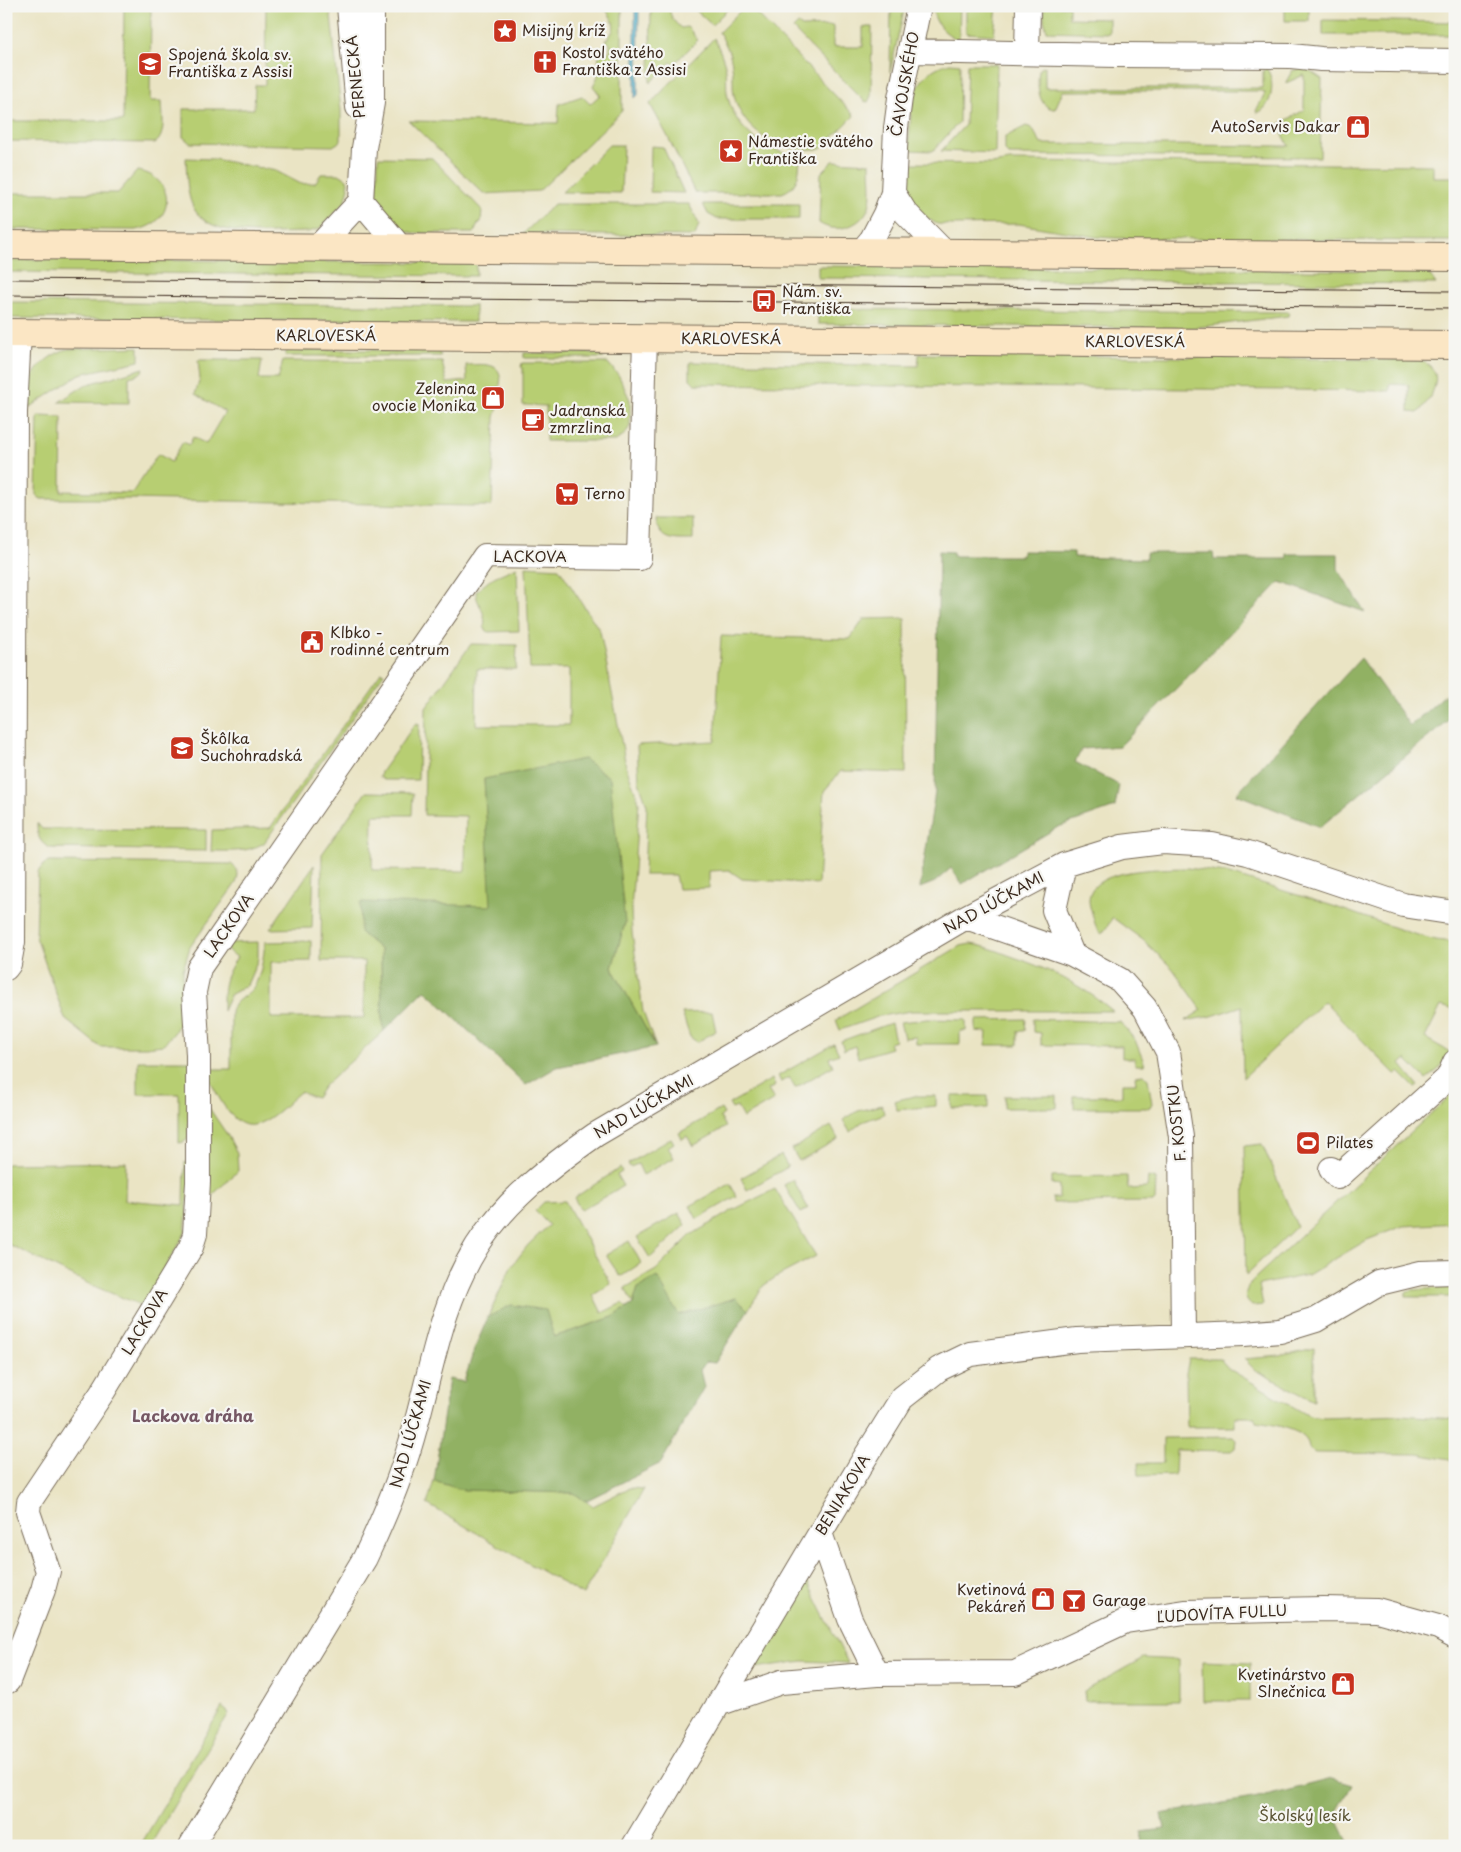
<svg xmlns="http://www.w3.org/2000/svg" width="1461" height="1852" font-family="'Playpen Sans',sans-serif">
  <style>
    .green { fill: #b7ce72; stroke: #797c48 }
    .forest { fill: #91b164; stroke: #666e41 }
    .water { fill: #4bafca; stroke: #436c74 }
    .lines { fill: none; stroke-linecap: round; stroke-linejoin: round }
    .minor-casing { stroke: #786b58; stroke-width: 26 }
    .secondary-casing { stroke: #786b58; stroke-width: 30 }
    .minor { stroke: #fff; stroke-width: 24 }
    .secondary { stroke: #fbe6c4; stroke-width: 28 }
    .tram { stroke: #3b2a1e; stroke-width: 1 }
    .labels { text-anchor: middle; stroke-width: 4.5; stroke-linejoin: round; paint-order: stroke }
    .poi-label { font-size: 15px; fill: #3b2a1e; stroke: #f6f6f2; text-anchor: start }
    .street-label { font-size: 15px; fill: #3b2a1e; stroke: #f6f6f2 }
    .park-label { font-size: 15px; fill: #5a5333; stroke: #f6f6f2 }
    .neighbourhood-label { font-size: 16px; font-weight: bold; fill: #755764; stroke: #f6f6f2 }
  </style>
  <rect width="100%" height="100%" fill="#f6f6f2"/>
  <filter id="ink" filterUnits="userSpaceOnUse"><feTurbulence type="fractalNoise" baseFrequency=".02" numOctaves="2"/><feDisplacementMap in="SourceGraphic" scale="10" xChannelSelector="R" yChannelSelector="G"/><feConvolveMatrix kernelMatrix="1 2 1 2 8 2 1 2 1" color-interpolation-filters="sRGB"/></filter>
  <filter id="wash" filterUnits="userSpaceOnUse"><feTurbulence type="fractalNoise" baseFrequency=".0096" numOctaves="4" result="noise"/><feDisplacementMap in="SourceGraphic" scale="20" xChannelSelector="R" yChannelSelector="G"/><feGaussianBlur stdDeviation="1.12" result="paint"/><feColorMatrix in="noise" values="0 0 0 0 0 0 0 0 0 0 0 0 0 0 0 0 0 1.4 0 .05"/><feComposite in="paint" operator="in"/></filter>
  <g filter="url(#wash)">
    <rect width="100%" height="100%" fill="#eae4c4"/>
    <path class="green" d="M124,6h27l-1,95h12c0,12 5,35 -7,42l-149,-2v-20h117z
      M266,6h64l11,105v30l-8,5 -143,-3 -7,-6v-28h71l1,-24h10z
      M604,6h18v105l-83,80 -55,3 -75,-73 149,2 1,-19 23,-8 8,8 10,-9 -7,-9 5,-10 1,-22 5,1 6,-4v-7l-4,-4c14,-14 6,-20 -2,-34z
      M651,6h18c1,10 4,15 12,22l6,-1c5,3 6,9 11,13l-24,24 -3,-2 -21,21z
      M691,6h40l-19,19z
      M745,6h4l104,108 1,2 -33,33c-8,0 -16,1 -24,0 -30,-4 -56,-23 -63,-54 -2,-9 0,-20 -2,-30 -1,-12 -7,-22 -13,-33z
      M891,6h14l-15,66z
      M932,6h28l-1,34c-16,-7 -25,-17 -27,-34z
      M966,6h31l-3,29 -28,-2z
      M1044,6h25v12l40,1v14l-62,-2 -3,-11z
      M1285,6h24v15h-24z
      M1323,20l132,2v13h-132z
      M798,24l4,3 31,-1v21h30v-20h9l-1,69 -3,6 -4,-1 -71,-72z
      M714,38c5,10 10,21 12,32 1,8 0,16 1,23 7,38 37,57 73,64 -1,15 -1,30 -18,36h-87l-27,-56 -18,-33z
      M950,63l10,1 -1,58 -26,29 -25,-1c4,-35 -1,-77 42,-87z
      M967,64h30l-2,89 -54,-2 24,-26z
      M1045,66v22h218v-17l3,-3c10,11 7,40 -9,45l-1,-2 9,-18 -3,-2h-199l-8,18c-18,-1 -18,-25 -16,-38l2,-3z
      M1301,68h5l16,11 -2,78 -311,-2 -4,-4v-14l21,-11 6,2 9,16 248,2 -11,-21 26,-15v-35l-18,8v-1l6,-11z
      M609,145h14l-2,48 -59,-1z
      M651,146l12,1 21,46 -34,-1z
      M378,157l54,1 50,52 -1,12 -3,2 -4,9h-59l-11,-2 -9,-4 -18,-22z
      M186,158l28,1 62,12 25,13 14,-1 6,-9h18l8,5 2,9 -4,14 -26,27 -12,3c-32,0 -97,9 -114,-25 -7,-15 -6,-33 -7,-49z
      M833,161l37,2c0,13 2,28 0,40 -5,23 -34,32 -51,20l2,-50z
      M1010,161l423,4v12h22v64l-339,-3 -20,-1 -77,-13 -67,1 -15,-1 -12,-7 -15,-18 -3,-20v-16l85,1z
      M137,171c36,4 43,51 -1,59l-130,-1v-36h112z
      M554,204h135l10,20 -4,12 -172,-2z
      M703,204h96v15h-82l-9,-5z
      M6,259l470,4v13l-470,-4z
      M818,266l600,5 12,4 6,9 -618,-6z
      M6,302l469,4v16l-469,-4z
      M818,309l471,3 -1,4 -97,12 -373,-4z
      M139,347v14l-59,13 -51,34c0,-8 0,-16 1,-24 4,-17 22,-31 38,-35z
      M287,350h151l3,6h-156z
      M524,353h72l8,5h-80z
      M919,354l500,6c30,10 13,38 -1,53l-9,-1v-27l-19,-1v7l-695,-7 -5,-5v-17l228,4z
      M198,360h64l-3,19h19l5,-18 159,1 5,21 20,-2 -1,-16c11,0 31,-4 34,10 2,4 -1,12 -1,17h-11v12h11l-4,13 -3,87 -2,2h-19l-343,-7h-87l-5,-4 2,-79 24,1 -1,74 71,2 26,-39 13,8 12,-20 6,3 4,-8 13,7 19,-32 -30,-18 5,-15z
      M522,363h86l11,13 11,24v26l-4,7 -10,8h-70v-35l-23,-1v-37l-2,-1z
      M144,368c-3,7 -8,7 -15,9v26l-70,-1 26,-17z
      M656,518h37v22c-20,0 -35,2 -37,-22z
      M526,566l33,2 41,63 26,135 13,36 -8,107 1,23 11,80 13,35 -44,-79 13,-45 -141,-144 8,127 -132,26 21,18 1,68 2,13 -60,55 -8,12 -16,-6c-12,10 -25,25 -40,31 -27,13 -43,-31 -54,-50v-4h25v-58c5,-13 14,-13 22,-23 8,-10 11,-34 12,-46l46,-1v20l-40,1v56h93v-57h-43l1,-107 44,-62 47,1 -1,22h-39l-1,55 93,1 1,-55 -42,-1 2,-107 45,-64 46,1 -1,24h-39l-1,56h93v-56h-39z
      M517,567l2,64 -31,1 -4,-5c4,-14 -9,-24 -8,-36l18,-14z
      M905,618l1,155 -65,-2 -17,20 -6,93 -76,-5 -13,-9 -20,1v17l-31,1 -3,-14h-31l3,-70 -8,-23 -2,-37 78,-4 6,-105 129,3 14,-20z
      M381,672l3,1 -120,170c-17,10 -34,8 -53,8l1,-21 58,-2z
      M417,723l2,1 -1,56h-34l-4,-3 1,-5 34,-48z
      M37,823l5,6 164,1v21l-156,-3c-11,-5 -13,-13 -13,-25z
      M49,862l182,2c8,6 8,10 5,19l-46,64 -7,23 -1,48 -8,15 -11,12 -17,2h-46l-35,-28 -29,-82 2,-65 6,-8z
      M314,865l-2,63 -42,1z
      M1187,868l39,5 107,33 71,25 31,9 20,2v68l-14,-4 -16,32 25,14 -11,17 -13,10 -20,-20 -6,5 18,22 -3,2 -16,-16 -4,2 -71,-73 -81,77 -1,-72 -30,10 -27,5 17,-11 -29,-41 -30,-29 -30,-22 -11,16c-7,-5 -8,-15 -11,-24 -16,-43 71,-41 96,-42z
      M258,942v17l-11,26 -17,10 -7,16c0,-27 0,-31 14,-54l-14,-10 2,-4z
      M971,944c13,2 25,6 37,11 39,13 74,30 105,56h-202l-31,5 -40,14 -4,-10 124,-74z
      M712,1012l4,19 -19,11 -7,-5 -8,-24z
      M928,1019l38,1v11h-6v13h-44v-7l-12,1 -4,-16z
      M1026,1019l-1,12h-7v14h-32l1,-13 -11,-1v-11z
      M1033,1019l87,3 15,18 10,25h-10v-7h-13v-12l-81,-1v-12l-8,-1z
      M891,1023l4,18 -6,2 2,5 -33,10 -3,-12 -11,4 -3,-9z
      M834,1044l5,10 -10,4 4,8 -38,22 -6,-11 -8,5 -3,-6z
      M138,1061h53l-3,78 -4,3 -5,1v-49h-41z
      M1143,1075l5,4 4,25 -2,4h-76v-12h48v-13h14l-1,-7z
      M772,1079l3,7 -7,4 6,10 -31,18 -6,-11 -5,2 -3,-5z
      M1455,1091v132l-52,3 -36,14 -59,35 -49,10 4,20 -11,1c-10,-8 -7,-15 0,-25z
      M914,1096h22v10l-39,4 -3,-9z
      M952,1096h36v12h-36z
      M1005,1096h52v12h-53z
      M205,1102l23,34 9,17 1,18 -32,30z
      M882,1105l2,9 -22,8 -12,10 -7,-12 15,-9z
      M721,1109l3,5 -4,3 6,10 -33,19 -6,-10 -5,3 -3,-6z
      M831,1126l7,13 -39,22 -7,-12z
      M671,1138l3,5 -6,4 6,11 -31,17 -5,-11 -8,3 -2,-3z
      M1262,1144l35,82 -51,49 -2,-129z
      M781,1155l7,12 -41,23 -6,-12z
      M126,1162l-1,38 59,5 1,-43 6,3 -6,68 -42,73 -52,-21 -85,-42v-79z
      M620,1168l2,4 -5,3 6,11 -42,24 -7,-12z
      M1127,1176l1,13 19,-1 1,-11 8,2 -1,21 -2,2 -100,1 -1,-5h7v-13l-7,-1v-7z
      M793,1180l15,28 -7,5 -17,-28z
      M730,1184l7,12 -40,23 -7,-13z
      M775,1189l41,67 -40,21 -13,9 -15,24 -12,-12 -57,17 -41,-27 -5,16 -8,-16 31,-18 35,-35 42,-25z
      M565,1201l46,83 -18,11 9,18 20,-10 5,5 -14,9 -59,20 -66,-20 23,-50 17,-22 21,-20 -14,-14 9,-9z
      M679,1213l7,12 -36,33 -13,-21z
      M629,1241l12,22 -19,13 -3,-1 -13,-20z
      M1455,1287v10h-49v-4l5,-3z
      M1314,1348v53l-59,-31 -11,-11 36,-3z
      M1189,1359h31l9,10 80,47 15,2 77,-3 54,4v42l-37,-7 -103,-1 -6,-4c-1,-3 0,-5 -2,-8 -7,-13 -38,-17 -51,-19l-1,-5h-20v10h-48l-1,-54z
      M1233,1437l3,3 -1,8 -4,3 -55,-1 -1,25 -36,1 -1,-13h25v-25z
      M434,1481l29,9 111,3 19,13 36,-18 15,1 -61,106 -156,-91z
      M806,1579l42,84 -45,-2 -48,7z
      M1143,1658l36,2v41h-94l-1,-10z
      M1202,1661l48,2v38h-47z
      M222,1707l7,6 -78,131 3,2h-14z"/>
    <path class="forest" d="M939,551l14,1v4h69v-5l52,1v5l72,2v-6h67l1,6h73v-5h51v15l27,43 -85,-30 -160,164 -38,3 -7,13 44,23 -4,22 -57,20 -96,57 -11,-16 -16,14 -15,6 15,-96z
      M1361,658l49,68 45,-40v29l-135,112 -84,-33z
      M584,759l26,19 15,145 -13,45 44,79 -99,20 -31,18 -101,-95 -41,41 -2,-13 -1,-68 -21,-18 1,-30 130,4 -7,-127z
      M657,1277l22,38 57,-17 12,12 -33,53 -9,-1 -6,8 4,17 -43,76 -76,38 -11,-8 -111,-3 -29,-9 15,-102 15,3 10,-32 14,-33 23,-12 35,5 8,27 59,-20 20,-13 5,-16z
      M1332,1779l20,6 -17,30 15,31h-209l1,-14 22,-3 -3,-15 109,-19z"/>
    <path class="water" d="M635,6h4l-1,89 -3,3z"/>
  </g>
  <g filter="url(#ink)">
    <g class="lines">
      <defs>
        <path id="minor" d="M349,6l9,101
          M910,51l207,4 174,1 30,3 134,2
          M1027,53l1,-47
          M893,193l12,19 39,40
          M361,201l39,46
          M318,247l43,-46 3,-53 8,-45v-97
          M862,251l10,-12 13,-25 8,-21 3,-65 4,-30 19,-92
          M1064,865l-10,45 18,44
          M966,917l106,37 48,26 25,28 23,44 13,85 2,199
          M6,968l3,-4 4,-22 2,-530 4,-79
          M1331,1169l7,8 110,-99 7,-16
          M820,1533l30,86 27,55
          M8,1681l35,-91 5,-19 -20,-59 1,-10 75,-112 87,-143 4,-13 3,-52v-127l-4,-63 5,-24 286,-412 154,2 6,-220
          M718,1704l63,-22 96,-8 138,-1 111,-52 59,-9 138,-3 54,1 61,17 17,9
          M191,1846l174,-288c20,-42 38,-85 50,-130 18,-65 26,-124 62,-182 29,-46 74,-80 118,-111l371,-218 98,-52 58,-18 41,-5 49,3 36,8 155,52 52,8
          M634,1846l229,-385 39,-63 37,-29 31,-15 107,-14 167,-6 36,-3 36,-11 63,-37 41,-10 35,-1"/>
        <path id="secondary" d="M6,245l1449,12
          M6,333l1449,12"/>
      </defs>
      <use href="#minor" class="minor-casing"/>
      <use href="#secondary" class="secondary-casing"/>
      <use href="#minor" class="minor"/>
      <use href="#secondary" class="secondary"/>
      <path class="tram" d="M6,279l1449,12
        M6,295l1449,13"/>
    </g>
  </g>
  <defs>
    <symbol id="sight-square" viewBox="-11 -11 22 22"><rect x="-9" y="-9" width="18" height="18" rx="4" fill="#c8321e" stroke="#f6f6f2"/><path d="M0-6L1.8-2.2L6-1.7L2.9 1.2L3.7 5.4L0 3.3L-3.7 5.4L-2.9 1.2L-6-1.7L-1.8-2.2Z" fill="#fff"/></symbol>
    <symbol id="church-square" viewBox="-11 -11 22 22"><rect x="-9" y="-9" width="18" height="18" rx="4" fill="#c8321e" stroke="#f6f6f2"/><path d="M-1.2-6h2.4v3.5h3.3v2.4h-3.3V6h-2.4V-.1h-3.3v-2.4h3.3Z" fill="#fff"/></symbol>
    <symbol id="school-square" viewBox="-11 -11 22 22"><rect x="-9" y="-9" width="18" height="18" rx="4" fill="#c8321e" stroke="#f6f6f2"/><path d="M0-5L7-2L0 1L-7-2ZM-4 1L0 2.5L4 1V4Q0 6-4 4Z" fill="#fff"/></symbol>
    <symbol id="shop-square" viewBox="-11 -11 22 22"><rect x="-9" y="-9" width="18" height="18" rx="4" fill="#c8321e" stroke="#f6f6f2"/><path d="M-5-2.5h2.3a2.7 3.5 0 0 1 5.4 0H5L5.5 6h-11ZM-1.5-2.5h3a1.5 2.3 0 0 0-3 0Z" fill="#fff"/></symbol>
    <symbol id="bus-square" viewBox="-11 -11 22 22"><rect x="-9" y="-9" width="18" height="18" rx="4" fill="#c8321e" stroke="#f6f6f2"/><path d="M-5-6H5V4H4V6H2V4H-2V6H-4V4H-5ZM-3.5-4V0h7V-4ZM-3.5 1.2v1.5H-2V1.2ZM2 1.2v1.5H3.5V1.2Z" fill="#fff"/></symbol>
    <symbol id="cafe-square" viewBox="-11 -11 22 22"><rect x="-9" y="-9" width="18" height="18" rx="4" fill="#c8321e" stroke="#f6f6f2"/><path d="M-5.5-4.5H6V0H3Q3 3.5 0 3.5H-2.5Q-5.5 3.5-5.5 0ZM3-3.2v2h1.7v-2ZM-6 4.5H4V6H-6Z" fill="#fff"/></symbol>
    <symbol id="supermarket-square" viewBox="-11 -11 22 22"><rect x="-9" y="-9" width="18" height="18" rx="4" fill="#c8321e" stroke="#f6f6f2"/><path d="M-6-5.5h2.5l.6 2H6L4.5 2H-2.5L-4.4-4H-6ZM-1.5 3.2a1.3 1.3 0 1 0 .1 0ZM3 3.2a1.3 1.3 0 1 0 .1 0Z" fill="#fff"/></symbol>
    <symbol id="civic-square" viewBox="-11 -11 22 22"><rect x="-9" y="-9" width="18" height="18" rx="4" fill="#c8321e" stroke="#f6f6f2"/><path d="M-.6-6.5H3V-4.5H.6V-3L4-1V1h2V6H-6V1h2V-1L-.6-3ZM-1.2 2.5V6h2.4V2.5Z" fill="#fff"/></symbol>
    <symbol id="stadium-square" viewBox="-11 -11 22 22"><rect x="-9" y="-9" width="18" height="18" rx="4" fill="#c8321e" stroke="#f6f6f2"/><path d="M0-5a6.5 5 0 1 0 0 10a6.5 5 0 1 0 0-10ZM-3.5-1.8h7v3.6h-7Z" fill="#fff"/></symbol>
    <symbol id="bar-square" viewBox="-11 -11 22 22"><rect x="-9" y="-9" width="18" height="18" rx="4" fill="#c8321e" stroke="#f6f6f2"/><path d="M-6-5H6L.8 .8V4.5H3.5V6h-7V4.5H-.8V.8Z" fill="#fff"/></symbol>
  </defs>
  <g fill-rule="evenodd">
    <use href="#sight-square" x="491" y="17" width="28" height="28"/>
    <use href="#church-square" x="531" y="48" width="28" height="28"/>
    <use href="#school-square" x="136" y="50" width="28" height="28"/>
    <use href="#shop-square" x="1344" y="113" width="28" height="28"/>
    <use href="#sight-square" x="717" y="137" width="28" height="28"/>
    <use href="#bus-square" x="750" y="287" width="28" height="28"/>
    <use href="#shop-square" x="479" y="384" width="28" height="28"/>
    <use href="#cafe-square" x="519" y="406" width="28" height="28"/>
    <use href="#supermarket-square" x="553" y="480" width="28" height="28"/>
    <use href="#civic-square" x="298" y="628" width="28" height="28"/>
    <use href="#school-square" x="168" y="734" width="28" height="28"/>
    <use href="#stadium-square" x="1294" y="1129" width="28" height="28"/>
    <use href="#shop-square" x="1029" y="1585" width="28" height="28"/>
    <use href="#bar-square" x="1060" y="1587" width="28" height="28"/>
    <use href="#shop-square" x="1329" y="1670" width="28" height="28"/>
  </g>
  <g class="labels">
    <g class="poi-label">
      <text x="522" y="36">Misijný kríž</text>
      <text x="562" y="58">Kostol svätého<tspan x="562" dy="17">Františka z Assisi</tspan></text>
      <text x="168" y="60">Spojená škola sv.<tspan x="168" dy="17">Františka z Assisi</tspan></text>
      <text x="1340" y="132" text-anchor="end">AutoServis Dakar</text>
      <text x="748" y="147">Námestie svätého<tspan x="748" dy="17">Františka</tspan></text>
      <text x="782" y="297">Nám. sv.<tspan x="782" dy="17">Františka</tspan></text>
      <text x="476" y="394" text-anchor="end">Zelenina<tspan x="476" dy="17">ovocie Monika</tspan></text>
      <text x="550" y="416">Jadranská<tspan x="550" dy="17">zmrzlina</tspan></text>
      <text x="584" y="499">Terno</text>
      <text x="330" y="638">Klbko -<tspan x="330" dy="17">rodinné centrum</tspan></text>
      <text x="200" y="744">Škôlka<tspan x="200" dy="17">Suchohradská</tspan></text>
      <text x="1326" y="1148">Pilates</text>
      <text x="1026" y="1595" text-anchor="end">Kvetinová<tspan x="1026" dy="17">Pekáreň</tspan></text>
      <text x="1092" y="1606">Garage</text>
      <text x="1326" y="1680" text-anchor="end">Kvetinárstvo<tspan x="1326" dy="17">Slnečnica</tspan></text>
    </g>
    <g class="street-label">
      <text transform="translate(356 77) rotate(-96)" y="5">PERNECKÁ</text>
      <text transform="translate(905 84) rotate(-80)" y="5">ČAVOJSKÉHO</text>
      <text x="326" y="341">KARLOVESKÁ</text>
      <text x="731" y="344">KARLOVESKÁ</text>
      <text x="1135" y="347">KARLOVESKÁ</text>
      <text x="530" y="562">LACKOVA</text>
      <text transform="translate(994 903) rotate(-29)" y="5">NAD LÚČKAMI</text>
      <text transform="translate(229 926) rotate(-55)" y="5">LACKOVA</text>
      <text transform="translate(644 1107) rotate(-30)" y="5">NAD LÚČKAMI</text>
      <text transform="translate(1177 1123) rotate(-96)" y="5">F. KOSTKU</text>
      <text transform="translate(145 1322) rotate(-59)" y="5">LACKOVA</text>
      <text transform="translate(411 1434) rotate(-74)" y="5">NAD LÚČKAMI</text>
      <text transform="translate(843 1495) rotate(-59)" y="5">BENIAKOVA</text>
      <text transform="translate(1222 1614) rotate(-3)" y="5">ĽUDOVÍTA FULLU</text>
    </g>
    <g class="park-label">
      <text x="1305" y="1821">Školský lesík</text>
    </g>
    <g class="neighbourhood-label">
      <text x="193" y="1422">Lackova dráha</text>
    </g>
  </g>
  <rect width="1461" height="1852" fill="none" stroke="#f6f6f2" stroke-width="25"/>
</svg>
